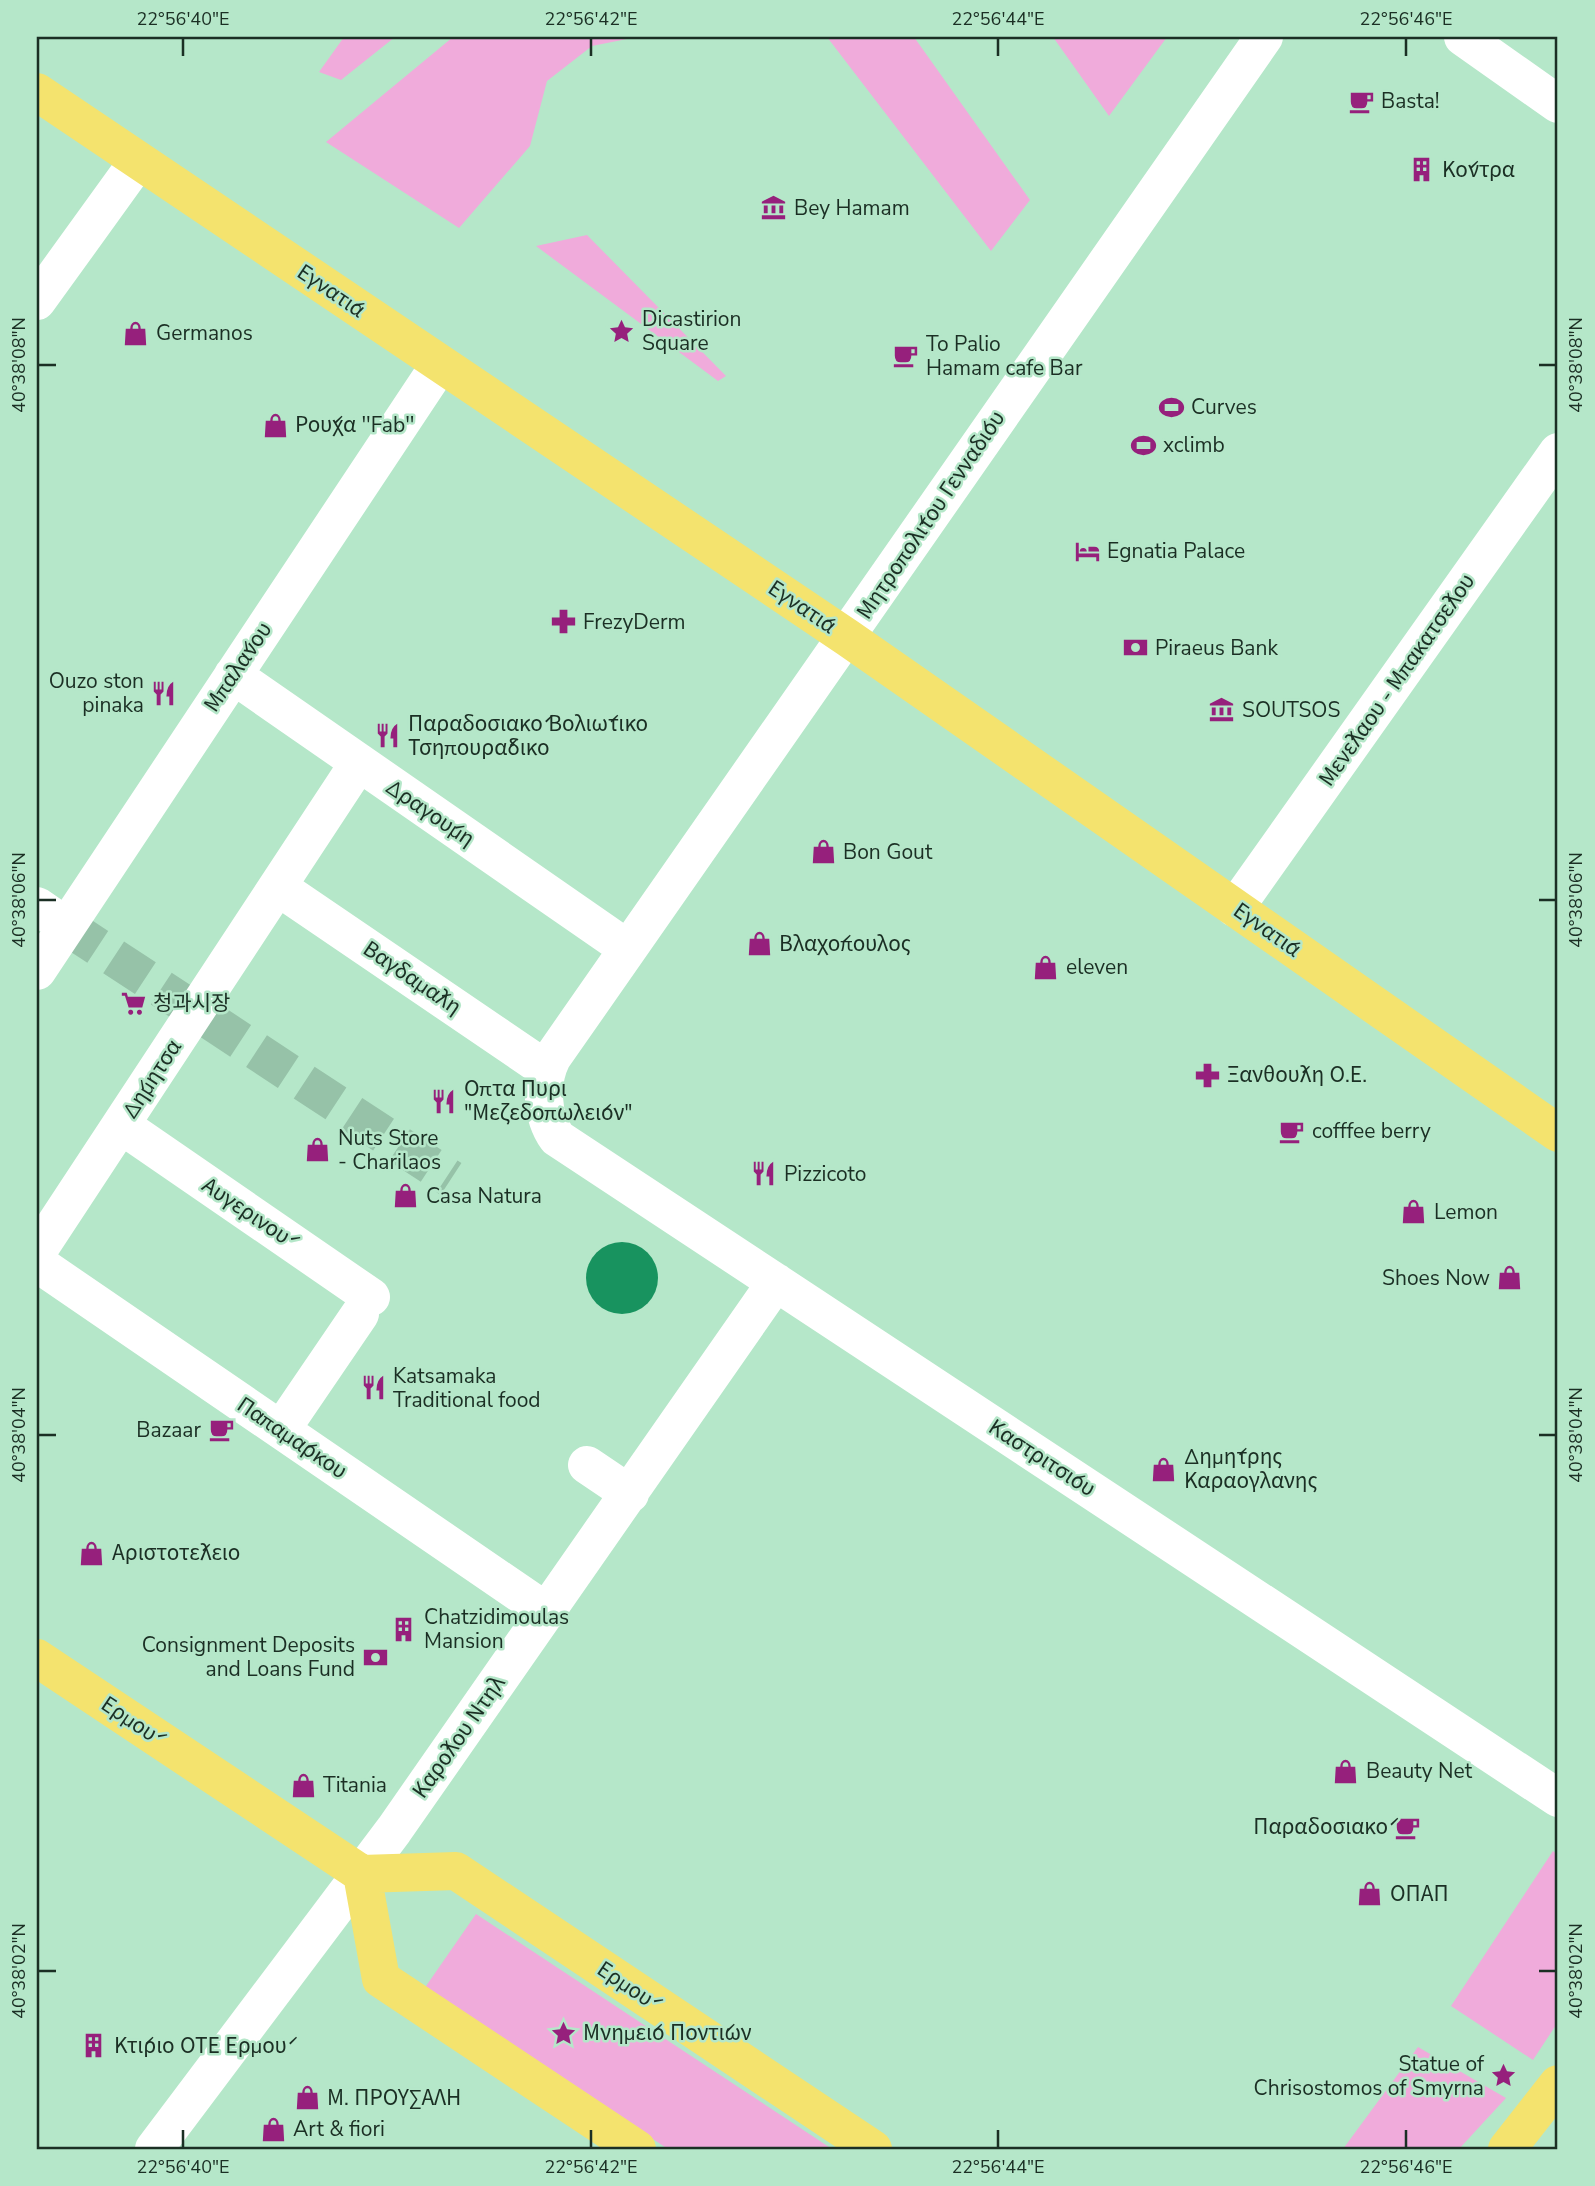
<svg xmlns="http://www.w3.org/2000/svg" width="1595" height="2186" font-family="'Nunito Sans','Noto Sans KR',sans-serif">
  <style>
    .grass { fill: #f0abdb }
    .water { fill: #18935f }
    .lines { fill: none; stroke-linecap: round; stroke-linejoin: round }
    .minor-tunnel { stroke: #96c2a8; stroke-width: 38; stroke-dasharray: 38 19; stroke-linecap: butt }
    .minor { stroke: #fff; stroke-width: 38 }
    .major { stroke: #f4e36e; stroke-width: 38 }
    .ticks { fill: none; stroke: #1b2f24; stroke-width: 2.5 }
    .labels { text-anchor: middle; stroke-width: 5; stroke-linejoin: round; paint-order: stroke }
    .poi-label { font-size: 21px; fill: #1b2f24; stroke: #b5e7c9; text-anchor: start }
    .street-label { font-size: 21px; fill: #1b2f24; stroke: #b5e7c9 }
    .neatline { fill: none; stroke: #1b2f24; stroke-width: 2.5 }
    .ticks-label { font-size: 18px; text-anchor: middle; fill: #1b2f24 }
  </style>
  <rect width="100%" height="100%" fill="#b5e7c9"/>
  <path class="grass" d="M344,37h51l-54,43 -22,-8z
    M453,37h184l-45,9 -45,35 -17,65 -71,82 -133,-86z
    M827,37h87l116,163 -39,51z
    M1053,37h114l-58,79z
    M587,235l139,141 -8,5 -182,-135z
    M1553,1851l5,4v167l-25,38 -82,-54z
    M476,1914l356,235h-164l-244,-160z
    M1418,2047l88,51 -47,51h-116z"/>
  <path class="water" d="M586 1278a36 36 0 1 1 72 0a36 36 0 1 1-72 0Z"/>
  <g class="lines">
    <path class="minor-tunnel" d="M66,926l385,253"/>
    <path class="minor" d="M1264,37l-712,1021c-12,24 -11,57 5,80l1001,660
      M1463,37l95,67
      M37,301l101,-140
      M233,675l395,274
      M278,887l269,183
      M37,906l29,20
      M1235,908l323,-456
      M37,971l403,-607
      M121,1125l250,172
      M37,1252l321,-488
      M37,1263l510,349
      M281,1430l79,-116
      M587,1465l43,29
      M154,2149l240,-319 382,-548"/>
    <path class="major" d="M37,92l811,546 710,495
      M37,1658l325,216 94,-3 417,278
      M362,1874l19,105 256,170
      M1507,2149l51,-65"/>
  </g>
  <path class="ticks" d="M183,38v18M591,38v18M998,38v18M1406,38v18M38,365h18M1539,365h17M38,900h18M1539,900h17M38,1435h18M1539,1435h17M38,1971h18M1539,1971h17M183,2130v18M591,2130v18M998,2130v18M1406,2130v18"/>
  <defs>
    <symbol id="cafe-bare" viewBox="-9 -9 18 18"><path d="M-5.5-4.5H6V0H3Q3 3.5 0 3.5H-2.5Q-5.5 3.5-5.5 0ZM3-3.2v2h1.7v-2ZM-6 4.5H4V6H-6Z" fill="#96207c" stroke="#b5e7c9" stroke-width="2.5" paint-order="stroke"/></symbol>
    <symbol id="building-bare" viewBox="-9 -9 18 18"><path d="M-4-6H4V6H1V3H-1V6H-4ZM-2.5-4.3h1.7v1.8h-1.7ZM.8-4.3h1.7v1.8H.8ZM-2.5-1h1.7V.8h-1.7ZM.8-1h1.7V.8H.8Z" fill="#96207c" stroke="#b5e7c9" stroke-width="2.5" paint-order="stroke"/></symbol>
    <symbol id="museum-bare" viewBox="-9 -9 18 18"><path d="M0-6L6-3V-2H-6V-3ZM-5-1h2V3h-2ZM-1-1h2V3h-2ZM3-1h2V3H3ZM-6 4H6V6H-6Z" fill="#96207c" stroke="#b5e7c9" stroke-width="2.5" paint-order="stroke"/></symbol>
    <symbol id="sight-bare" viewBox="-9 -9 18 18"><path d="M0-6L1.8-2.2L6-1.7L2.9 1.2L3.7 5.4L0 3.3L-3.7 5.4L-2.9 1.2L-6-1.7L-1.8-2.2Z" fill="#96207c" stroke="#b5e7c9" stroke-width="2.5" paint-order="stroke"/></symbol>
    <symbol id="shop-bare" viewBox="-9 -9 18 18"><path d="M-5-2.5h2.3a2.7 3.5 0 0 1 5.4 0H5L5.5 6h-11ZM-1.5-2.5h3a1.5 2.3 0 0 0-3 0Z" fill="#96207c" stroke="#b5e7c9" stroke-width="2.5" paint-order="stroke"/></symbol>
    <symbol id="stadium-bare" viewBox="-9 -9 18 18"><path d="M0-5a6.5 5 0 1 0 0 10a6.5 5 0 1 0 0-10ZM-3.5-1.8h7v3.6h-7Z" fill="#96207c" stroke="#b5e7c9" stroke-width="2.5" paint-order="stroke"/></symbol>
    <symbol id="hotel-bare" viewBox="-9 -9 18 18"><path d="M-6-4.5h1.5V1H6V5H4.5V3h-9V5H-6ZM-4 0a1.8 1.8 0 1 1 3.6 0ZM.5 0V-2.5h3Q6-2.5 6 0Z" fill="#96207c" stroke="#b5e7c9" stroke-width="2.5" paint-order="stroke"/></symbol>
    <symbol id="pharmacy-bare" viewBox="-9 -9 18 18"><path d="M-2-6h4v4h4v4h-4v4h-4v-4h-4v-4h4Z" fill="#96207c" stroke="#b5e7c9" stroke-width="2.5" paint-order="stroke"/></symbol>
    <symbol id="bank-bare" viewBox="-9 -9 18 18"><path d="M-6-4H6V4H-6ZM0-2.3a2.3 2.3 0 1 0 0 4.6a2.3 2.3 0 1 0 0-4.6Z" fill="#96207c" stroke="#b5e7c9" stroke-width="2.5" paint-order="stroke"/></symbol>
    <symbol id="restaurant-bare" viewBox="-9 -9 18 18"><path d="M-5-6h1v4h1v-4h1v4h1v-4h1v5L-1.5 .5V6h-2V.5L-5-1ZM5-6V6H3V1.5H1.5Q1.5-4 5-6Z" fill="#96207c" stroke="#b5e7c9" stroke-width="2.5" paint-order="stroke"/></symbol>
    <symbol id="supermarket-bare" viewBox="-9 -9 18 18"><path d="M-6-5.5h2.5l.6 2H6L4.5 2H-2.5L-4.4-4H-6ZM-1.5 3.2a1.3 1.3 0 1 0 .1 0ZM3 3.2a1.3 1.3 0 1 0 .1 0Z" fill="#96207c" stroke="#b5e7c9" stroke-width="2.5" paint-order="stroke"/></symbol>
  </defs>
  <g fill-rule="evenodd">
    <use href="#cafe-bare" x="1344" y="84" width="35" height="35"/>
    <use href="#building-bare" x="1404" y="152" width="35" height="35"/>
    <use href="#museum-bare" x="756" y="190" width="35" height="35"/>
    <use href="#sight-bare" x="604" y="314" width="35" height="35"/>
    <use href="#shop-bare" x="118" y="316" width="35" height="35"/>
    <use href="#cafe-bare" x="888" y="338" width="35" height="35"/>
    <use href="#stadium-bare" x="1154" y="390" width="35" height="35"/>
    <use href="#shop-bare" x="258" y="408" width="35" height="35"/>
    <use href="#stadium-bare" x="1126" y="428" width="35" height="35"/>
    <use href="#hotel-bare" x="1070" y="534" width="35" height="35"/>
    <use href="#pharmacy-bare" x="546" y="604" width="35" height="35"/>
    <use href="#bank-bare" x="1118" y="630" width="35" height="35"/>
    <use href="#restaurant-bare" x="146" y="676" width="35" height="35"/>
    <use href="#museum-bare" x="1204" y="692" width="35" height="35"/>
    <use href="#restaurant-bare" x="370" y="718" width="35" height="35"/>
    <use href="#shop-bare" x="806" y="834" width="35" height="35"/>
    <use href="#shop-bare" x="742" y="926" width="35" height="35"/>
    <use href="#shop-bare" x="1028" y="950" width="35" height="35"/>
    <use href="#supermarket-bare" x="116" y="986" width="35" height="35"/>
    <use href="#pharmacy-bare" x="1190" y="1058" width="35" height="35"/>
    <use href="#restaurant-bare" x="426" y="1084" width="35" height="35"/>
    <use href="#cafe-bare" x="1274" y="1114" width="35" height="35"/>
    <use href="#shop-bare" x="300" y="1132" width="35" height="35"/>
    <use href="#restaurant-bare" x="746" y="1156" width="35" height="35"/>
    <use href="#shop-bare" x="388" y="1178" width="35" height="35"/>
    <use href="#shop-bare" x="1396" y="1194" width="35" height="35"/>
    <use href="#shop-bare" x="1492" y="1260" width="35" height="35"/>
    <use href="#restaurant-bare" x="356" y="1370" width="35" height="35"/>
    <use href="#cafe-bare" x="204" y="1412" width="35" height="35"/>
    <use href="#shop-bare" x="1146" y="1452" width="35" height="35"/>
    <use href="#shop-bare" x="74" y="1536" width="35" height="35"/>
    <use href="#building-bare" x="386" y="1612" width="35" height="35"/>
    <use href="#bank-bare" x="358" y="1640" width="35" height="35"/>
    <use href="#shop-bare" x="1328" y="1754" width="35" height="35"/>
    <use href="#shop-bare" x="286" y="1768" width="35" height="35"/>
    <use href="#cafe-bare" x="1390" y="1810" width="35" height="35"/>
    <use href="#shop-bare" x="1352" y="1876" width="35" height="35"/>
    <use href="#sight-bare" x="546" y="2016" width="35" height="35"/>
    <use href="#building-bare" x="76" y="2028" width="35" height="35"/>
    <use href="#sight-bare" x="1486" y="2058" width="35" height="35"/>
    <use href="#shop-bare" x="290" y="2080" width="35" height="35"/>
    <use href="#shop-bare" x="256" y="2112" width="35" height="35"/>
  </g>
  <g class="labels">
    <g class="poi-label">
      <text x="1381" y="108">Basta!</text>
      <text x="1442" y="177">Κόντρα</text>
      <text x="794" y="215">Bey Hamam</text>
      <text x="642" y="326">Dicastirion<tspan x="642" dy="24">Square</tspan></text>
      <text x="156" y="340">Germanos</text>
      <text x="926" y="351">To Palio<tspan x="926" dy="24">Hamam cafe Bar</tspan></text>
      <text x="1191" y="414">Curves</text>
      <text x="295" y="432">Ρούχα ''Fab''</text>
      <text x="1163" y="452">xclimb</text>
      <text x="1107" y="558">Egnatia Palace</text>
      <text x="583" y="629">FrezyDerm</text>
      <text x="1155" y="655">Piraeus Bank</text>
      <text x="144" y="688" text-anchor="end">Ouzo ston<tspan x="144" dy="24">pinaka</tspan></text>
      <text x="1242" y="717">SOUTSOS</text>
      <text x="408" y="731">Παραδοσιακό Βολιώτικο<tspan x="408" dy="24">Τσηπουράδικο</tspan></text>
      <text x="843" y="859">Bon Gout</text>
      <text x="779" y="951">Βλαχόπουλος</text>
      <text x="1066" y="974">eleven</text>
      <text x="153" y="1010">청과시장</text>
      <text x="1227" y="1082">Ξανθούλη Ο.Ε.</text>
      <text x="464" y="1096">Οπτα Πυρι<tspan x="464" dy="24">"Μεζεδοπωλείον"</tspan></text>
      <text x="1312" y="1138">cofffee berry</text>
      <text x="338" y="1145">Nuts Store<tspan x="338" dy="24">- Charilaos</tspan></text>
      <text x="784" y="1181">Pizzicoto</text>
      <text x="426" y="1203">Casa Natura</text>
      <text x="1434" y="1219">Lemon</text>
      <text x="1490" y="1285" text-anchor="end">Shoes Now</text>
      <text x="393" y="1383">Katsamaka<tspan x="393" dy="24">Traditional food</tspan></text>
      <text x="201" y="1437" text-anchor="end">Bazaar</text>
      <text x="1184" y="1464">Δημήτρης<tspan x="1184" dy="24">Καραογλανης</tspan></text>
      <text x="112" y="1560">Αριστοτέλειο</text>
      <text x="424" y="1624">Chatzidimoulas<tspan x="424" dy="24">Mansion</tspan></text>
      <text x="355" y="1652" text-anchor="end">Consignment Deposits<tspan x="355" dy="24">and Loans Fund</tspan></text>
      <text x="1366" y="1778">Beauty Net</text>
      <text x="323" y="1792">Titania</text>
      <text x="1388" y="1834" text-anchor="end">Παραδοσιακό</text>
      <text x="1390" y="1901">ΟΠΑΠ</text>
      <text x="583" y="2040">Μνημείο Ποντίων</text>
      <text x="114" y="2053">Κτίριο ΟΤΕ Ερμού</text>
      <text x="1484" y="2071" text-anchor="end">Statue of<tspan x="1484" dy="24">Chrisostomos of Smyrna</tspan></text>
      <text x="327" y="2105">Μ. ΠΡΟΥΣΑΛΗ</text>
      <text x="293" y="2136">Art &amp; fiori</text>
    </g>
    <g class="street-label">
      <text transform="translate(331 291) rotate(34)" y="7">Εγνατία</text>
      <text transform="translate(931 515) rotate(-56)" y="7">Μητροπολίτου Γενναδίου</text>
      <text transform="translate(802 607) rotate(34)" y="7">Εγνατία</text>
      <text transform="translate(238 667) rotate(-56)" y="7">Μπαλάνου</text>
      <text transform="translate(1397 680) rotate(-55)" y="7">Μενέλαου - Μπακατσέλου</text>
      <text transform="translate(430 813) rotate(34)" y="7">Δραγούμη</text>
      <text transform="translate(1267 930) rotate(35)" y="7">Εγνατία</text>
      <text transform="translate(412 978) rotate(34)" y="7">Βαγδαμάλη</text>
      <text transform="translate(152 1079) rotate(-57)" y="7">Δήμητσα</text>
      <text transform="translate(246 1211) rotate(34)" y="7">Αυγερινού</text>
      <text transform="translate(292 1438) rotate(34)" y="7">Παπαμάρκου</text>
      <text transform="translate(1042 1458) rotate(33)" y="7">Καστριτσίου</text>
      <text transform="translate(129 1719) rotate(34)" y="7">Ερμού</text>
      <text transform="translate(459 1737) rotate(-55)" y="7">Καρόλου Ντηλ</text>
      <text transform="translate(625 1984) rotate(34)" y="7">Ερμού</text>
    </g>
  </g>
  <rect width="1595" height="2186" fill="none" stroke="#b5e7c9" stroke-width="77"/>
  <rect x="38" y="38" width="1518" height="2110" class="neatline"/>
  <g class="ticks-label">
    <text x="183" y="25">22°56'40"E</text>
    <text x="591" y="25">22°56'42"E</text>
    <text x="998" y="25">22°56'44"E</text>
    <text x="1406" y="25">22°56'46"E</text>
    <text transform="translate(19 365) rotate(-90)" y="6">40°38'08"N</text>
    <text transform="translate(1576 365) rotate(-90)" y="6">40°38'08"N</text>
    <text transform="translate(19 900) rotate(-90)" y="6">40°38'06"N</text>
    <text transform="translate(1576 900) rotate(-90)" y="6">40°38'06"N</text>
    <text transform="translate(19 1435) rotate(-90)" y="6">40°38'04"N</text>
    <text transform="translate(1576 1435) rotate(-90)" y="6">40°38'04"N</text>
    <text transform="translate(19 1971) rotate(-90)" y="6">40°38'02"N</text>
    <text transform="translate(1576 1971) rotate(-90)" y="6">40°38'02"N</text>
    <text x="183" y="2173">22°56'40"E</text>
    <text x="591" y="2173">22°56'42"E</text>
    <text x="998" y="2173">22°56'44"E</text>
    <text x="1406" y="2173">22°56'46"E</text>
  </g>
</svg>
